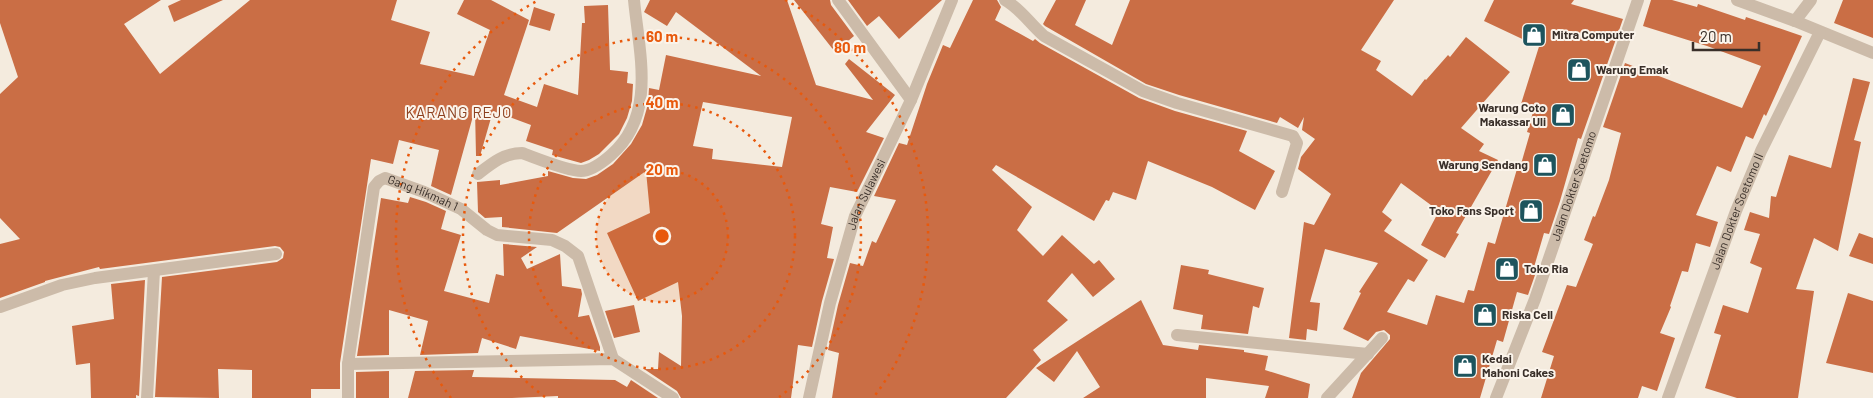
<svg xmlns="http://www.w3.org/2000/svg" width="1873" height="398" font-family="Barlow,sans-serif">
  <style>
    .building { fill: #ca6e45; fill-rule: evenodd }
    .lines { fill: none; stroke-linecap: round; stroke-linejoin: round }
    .minor { stroke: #ccbba9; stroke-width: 12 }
    .ring { fill: none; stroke: #e8590c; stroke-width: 2.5; stroke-dasharray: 2.5 5 }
    .labels { text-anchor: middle; stroke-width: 4; stroke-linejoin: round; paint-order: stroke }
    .poi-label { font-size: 12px; font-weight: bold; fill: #392f29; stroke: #fbf4eb; text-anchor: start }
    .street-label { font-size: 12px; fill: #392f29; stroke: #fbf4eb }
    .quarter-label { font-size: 15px; letter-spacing: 1px; fill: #8c401f; stroke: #fbf4eb }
    .centre { fill: #e8590c; stroke: #fbf4eb; stroke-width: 2.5 }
    .ring-label { font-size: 15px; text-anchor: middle; font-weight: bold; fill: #e8590c; stroke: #fbf4eb; stroke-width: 4; stroke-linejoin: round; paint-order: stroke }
  </style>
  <rect width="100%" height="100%" fill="#f4ebde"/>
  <path class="building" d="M0,0h161l-37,24 36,50 90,-74h147l-6,20 39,12 -10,32 54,12 16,-46 -33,-16 7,-14h27l38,20 -25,75 33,12 7,-23 34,11 4,-72h3l-1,-17 24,-1 2,65 18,2 -1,11 6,1 -1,17 -5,17 -8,16 -20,20 -10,6 -8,3 -29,-8 1,-5 -27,-9 5,-16 -38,-14 -13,45h-4l-1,-47 -24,86 -20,-9 8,-36 -40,-10 -6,24 -22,-5 -31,204v26h-29v9h-59v-28l-34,-1 1,29 -64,-1 7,-120 115,-15 6,-4 1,-6 -4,-5 -5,-1 -175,23 -1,-2 -54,14v1l-45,16v-54l20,-5 -20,-21v-124l18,-17 -18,-54z
    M181,0h42l-49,22 -6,-16z
    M650,0h137l29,85 57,15 -28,-36 4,-5 46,36 -29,37 18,6 -27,54 -27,-5 -9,37 12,3 -6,31 7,1 -12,42 -10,46 -14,-2 -7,53h-110l-4,-7 -33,-22h14l1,-17 22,14 1,-50 -4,-34 -40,19 -31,-68 43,-20 -4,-42 -89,62 -55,-6v-10l-17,1 -7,-6 -1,-30 23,-2v5l48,-9v-5l25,7 13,1 11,-4 16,-11 18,-20 11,-19 6,-21 1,-16 10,2 7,-35 95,21 -85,-64 -9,14 -23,-14zM703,102l89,15 -10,50 -70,-8 1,-10 -20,-3z
    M794,0h36l1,5 23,31 -19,16z
    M848,0h94l-43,39 -20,-23 -12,10z
    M973,0h24l4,7 -6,13 38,21 2,-2 5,4 99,55 36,13 72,20 -8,20 36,20 -20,39 -43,-23 -64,-26 -12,39 -23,-8 -4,9 -3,-1 -12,21 -98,-56 -4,5 40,37 -15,23 26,26 19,-21 32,29 5,-4 16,19 -22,18 -21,-24 -25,28 21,19 -35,30 8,10 -35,38h-174l7,-45 -11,-3 10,-45 12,-42 13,3 9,-25 4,2 20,-43 -22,-4 25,-53 8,2 20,-61 16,-39 7,3z
    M1056,0h30l-11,25 37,20 18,-45h264l-33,50 20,11 -5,9 36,26 13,-17 1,1 22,-25 2,2 16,-20 44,35 -49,56 23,16 -5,7 19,9 -42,73 3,1 -14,24 -24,-13 18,-34 -38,-28 -19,29 10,8 -8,11 44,29 -14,22 -6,-3 -21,33 40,13 9,-30 28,8 4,-13 6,1 14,-49 7,2 22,-75 2,2 11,-38 -3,-1 7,-23 -13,-5 21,-67 -7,8 -51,-24 10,-21h80l-3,4 52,15 -42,120 -3,-1 -18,63 -11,33 -5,-1 -12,41 3,1 -7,20 -11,-3 -14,50 -6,-2 -17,58h-128l9,-25 29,-34v-4l-6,-5 -8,2 -8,9 -25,-12 18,-36 -2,-1 19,-29 -53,-14 -15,53 10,1 -3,28 -10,-2 -1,11 -17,-2 15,-116 10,3 17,-31 -33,-25 3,-12 14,-18 -13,-9 2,-13 -6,11 -18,-11 -3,6 -98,-28 -33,-11 -101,-58 -2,-2z
    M1651,0h21l25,7 1,-3 47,16 1,-3 56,19 -36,80 -2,-2 -11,25 -7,-3 -15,36 -14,-6 -21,49 22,7 -8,25 -14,-4 -8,29 -6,-1 -12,35 1,1 -11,26 15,5 -18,53 -15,-5 -4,12h-97l13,-42 -12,-4 25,-67 9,2 17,-43 -9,-4 9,-24 2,1 14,-37 12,-47 -18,-6 22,-64 117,45 19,-42 -54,-20 -64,-20z
    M1843,0h30v38l-39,-15z
    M534,7l21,7 -5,17 -21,-6z
    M1853,78l17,4 -16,58 7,2 -23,109 -24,-13 -18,51 18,2 -16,107h-61l-32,-10 16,-53 -7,-2 9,-28 25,8 14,-45 -12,-5 10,-29 -16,-4 6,-18 19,6 2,-22 5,1 13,-42 42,13z
    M410,197l16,5 20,9 -5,18 20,6 -17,56 45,12 7,-29 8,2 -1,-32 34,3 -16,11 6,11 33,-15 2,32 19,3 1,5 -4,23 11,-2 11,32v4l-80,-15 -4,13 -34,-11 -4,15 -58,2 8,-34 -39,-11v45l-32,1 24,-158 27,5z
    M1859,233l14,5v26l-24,-8z
    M1181,265l28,5 -1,4 56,14 -5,20 -6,-2 -5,28 -47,-5 2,-14 -30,-6z
    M145,280l-6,116 -3,-1v3h-45l-1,-35 -14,2 -4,-39 42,-7 -3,-35z
    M1848,293l25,8v72l-47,-10z
    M1141,300l22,45 35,5 1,-5 45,5v2l24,4 -3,14 45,14 -2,14h-43l4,-12 -63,-8v20h-123l17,-11 -23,-36 -23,31 -18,-14z
    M634,305l6,27 -26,6 -9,-27z
    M474,370l-2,7 143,3 12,7 4,-7 27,18h-100v-2l-46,2h-104l7,-27z
    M389,371v27h-33v-26z"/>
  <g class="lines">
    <g class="minor">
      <path d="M838,0l73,100"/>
      <path d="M1005,0c16,9 25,24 39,36l99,55 34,12 116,33 4,7 -15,49"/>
      <path d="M1737,0l58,21 78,32"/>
      <path d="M1795,21l16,-21"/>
      <path d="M478,174c14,-11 26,-21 44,-21 14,5 45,18 59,18 10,0 22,-9 30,-16 46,-40 28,-102 23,-155"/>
      <path d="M0,307l62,-22 33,-7 181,-24"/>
      <path d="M1177,335l191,19"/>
      <path d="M348,364l265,-5 60,39"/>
      <path d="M147,398l7,-127"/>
      <path id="s1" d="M348,398v-34l26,-177 5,-6 6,-3 39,14 37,17 26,21 10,5 55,5 13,6 13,10 35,103"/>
      <path id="s2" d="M809,398l21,-95 25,-87 56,-116 41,-100"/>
      <path d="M1327,398l55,-60"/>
      <path id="s3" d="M1496,398l39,-99 103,-299"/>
      <path id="s4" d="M1668,398l68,-187 25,-60 59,-119"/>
    </g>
  </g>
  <circle cx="662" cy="236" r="66" fill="#e8590c" fill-opacity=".12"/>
  <g class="ring">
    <circle cx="662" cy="236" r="66"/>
    <circle cx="662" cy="236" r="133"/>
    <path d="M545 397A199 199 0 1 1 779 397"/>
    <path d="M451 398A266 266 0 0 1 539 0M785 0A266 266 0 0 1 873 398"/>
  </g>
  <defs>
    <symbol id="shop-square" viewBox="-11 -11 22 22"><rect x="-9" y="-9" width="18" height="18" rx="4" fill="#1d545d" stroke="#fbf4eb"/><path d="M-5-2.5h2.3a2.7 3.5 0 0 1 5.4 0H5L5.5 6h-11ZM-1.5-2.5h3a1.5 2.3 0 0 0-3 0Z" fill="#fff"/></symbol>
  </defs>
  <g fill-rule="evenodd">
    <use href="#shop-square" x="1520" y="21" width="28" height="28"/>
    <use href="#shop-square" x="1565" y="56" width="28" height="28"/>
    <use href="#shop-square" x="1549" y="101" width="28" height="28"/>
    <use href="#shop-square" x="1531" y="151" width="28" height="28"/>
    <use href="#shop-square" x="1517" y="197" width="28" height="28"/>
    <use href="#shop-square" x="1493" y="255" width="28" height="28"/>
    <use href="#shop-square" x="1471" y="301" width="28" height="28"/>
    <use href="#shop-square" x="1451" y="352" width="28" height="28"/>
  </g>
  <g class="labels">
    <g class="poi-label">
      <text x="1552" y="39">Mitra Computer</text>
      <text x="1596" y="74">Warung Emak</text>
      <text x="1546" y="112" text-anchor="end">Warung Coto<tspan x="1546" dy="14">Makassar Uli</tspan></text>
      <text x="1528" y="169" text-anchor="end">Warung Sendang</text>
      <text x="1514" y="215" text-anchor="end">Toko Fans Sport</text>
      <text x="1524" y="273">Toko Ria</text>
      <text x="1502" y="319">Riska Cell</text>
      <text x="1482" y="363">Kedai<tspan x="1482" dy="14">Mahoni Cakes</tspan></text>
    </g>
    <g class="street-label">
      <text dy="4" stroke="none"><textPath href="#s3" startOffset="226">Jalan Dokter Soetomo</textPath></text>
      <text dy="4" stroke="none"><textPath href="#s1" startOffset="268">Gang Hikmah 1</textPath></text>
      <text dy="4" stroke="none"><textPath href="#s2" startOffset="212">Jalan Sulawesi</textPath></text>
      <text dy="4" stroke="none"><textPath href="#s4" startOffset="199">Jalan Dokter Soetomo II</textPath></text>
    </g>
    <g class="quarter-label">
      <text x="459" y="118">KARANG REJO</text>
    </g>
  </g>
  <circle cx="662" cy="236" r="8" class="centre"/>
  <g class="ring-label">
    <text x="662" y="42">60 m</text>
    <text x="850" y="53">80 m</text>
    <text x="662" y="108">40 m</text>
    <text x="662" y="175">20 m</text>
  </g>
  <path d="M1693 42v8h66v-8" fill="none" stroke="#392f29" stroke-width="2.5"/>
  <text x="1700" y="42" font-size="15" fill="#392f29" stroke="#fbf4eb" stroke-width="4" paint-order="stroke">20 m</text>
</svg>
